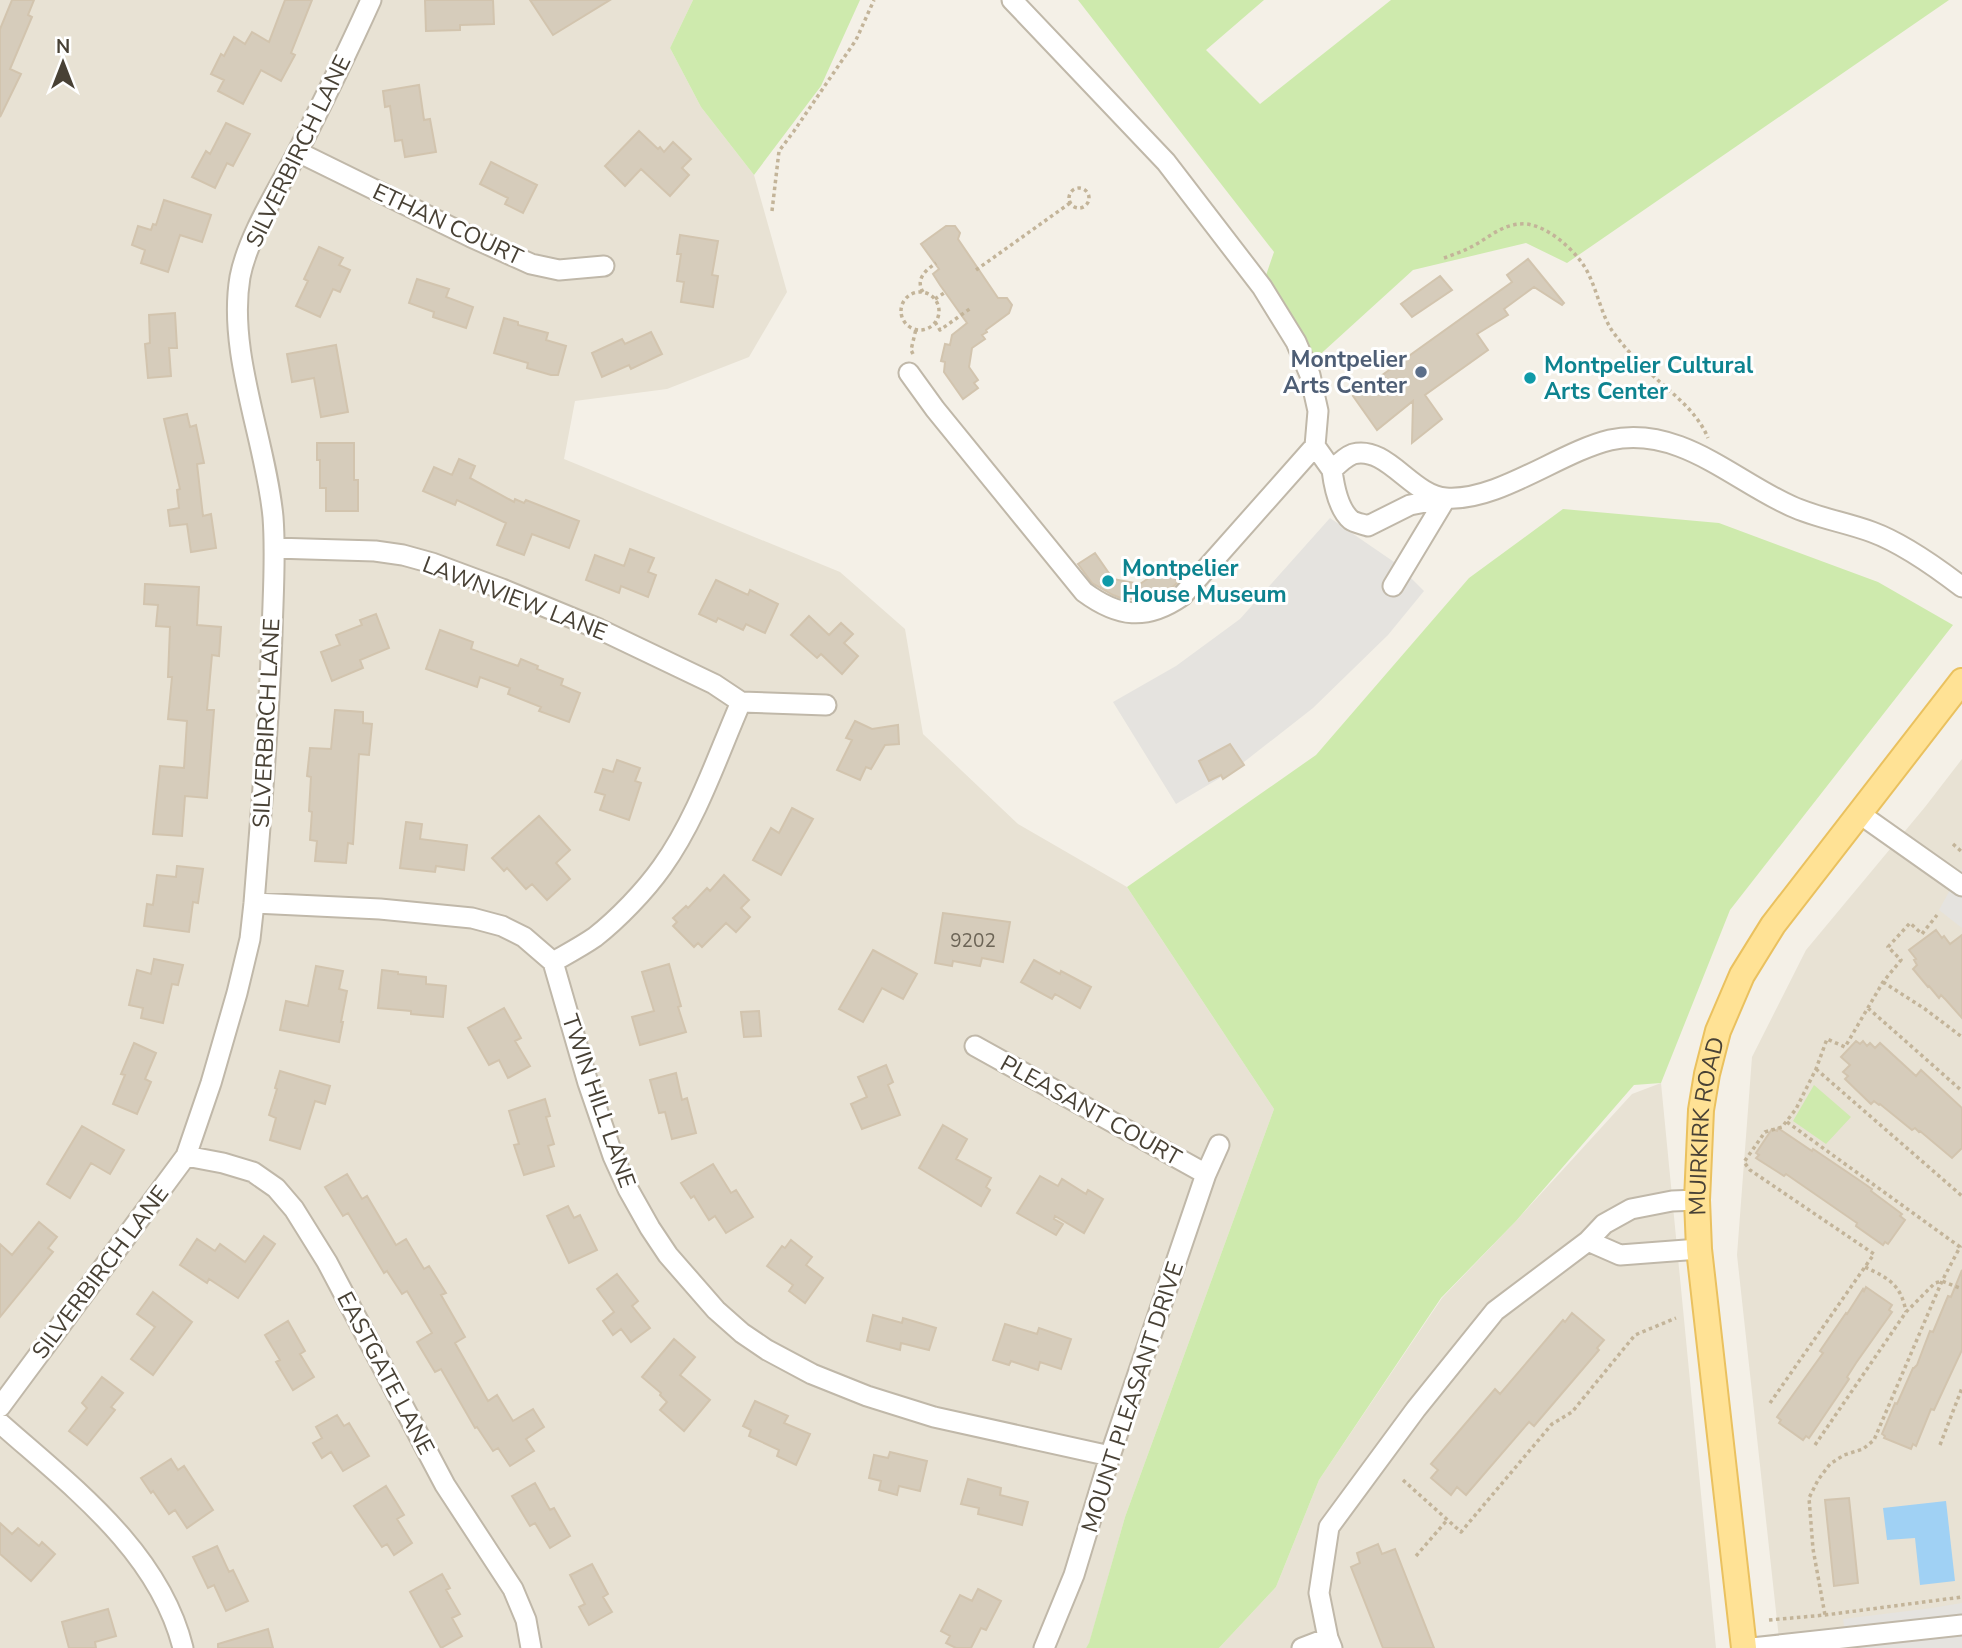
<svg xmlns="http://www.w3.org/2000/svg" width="1962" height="1648" font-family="'Nunito Sans',sans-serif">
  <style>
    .residential { fill: #e8e2d4 }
    .green { fill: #ceeaad }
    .parking { fill: #e5e3df }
    .water { fill: #a0d1f4 }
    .building { fill: #d6ccbb; stroke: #d2c4ae; stroke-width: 2 }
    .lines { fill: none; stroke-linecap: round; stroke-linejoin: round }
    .minor-casing { stroke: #c0b8a9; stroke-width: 23 }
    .major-casing { stroke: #eac15f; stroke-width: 28 }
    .path { stroke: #c3b499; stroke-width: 3.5; stroke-dasharray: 3.5 3.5; stroke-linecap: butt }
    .minor { stroke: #fff; stroke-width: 19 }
    .major { stroke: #ffe295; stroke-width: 24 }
    .service-dot { fill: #5c6f8a; stroke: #fff; stroke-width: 2.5 }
    .culture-dot { fill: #0f9aa8; stroke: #fff; stroke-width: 2.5 }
    .labels { text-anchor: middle; stroke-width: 6; stroke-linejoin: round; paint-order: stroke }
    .number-label { font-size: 19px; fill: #6c6456 }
    .street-label { font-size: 23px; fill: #484135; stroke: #fff }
    .service-label { font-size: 23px; font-weight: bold; fill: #4e5e75; stroke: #fff; text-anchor: end }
    .culture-label { font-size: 23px; font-weight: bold; fill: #0d838f; stroke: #fff; text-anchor: start }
  </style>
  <rect width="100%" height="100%" fill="#f4f0e7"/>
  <path class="residential" d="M0,0h693l-23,48 31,59 53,68 33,117 -38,65 -82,32 -92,12 -11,58 276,113 65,57 18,105 95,90 109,63 147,222 -149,408 -36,127 -3,4h-1086z
    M1962,759v889h-182l-43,-393 15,-198 54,-107 119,-143z
    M1661,1083l55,565h-497l57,-61 43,-107 123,-182 74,-77 116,-127z"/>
  <path class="green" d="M693,0h167l-39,86 -67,89 -53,-68 -31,-59z
    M1078,0h186l-58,50 54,54 131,-104h558l-382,263 -41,-20 -113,27 -99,90 -50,-79 10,-29z
    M1563,509l156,14 159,59 75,43 -223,285 -69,173 -27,2 -118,136 -75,77 -122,182 -43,107 -57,61h-133l3,-5 36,-126 149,-408 -147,-222 189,-132 153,-177z
    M1814,1085l37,32 -25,27 -33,-23z"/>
  <path class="parking" d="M1330,518l67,46 27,27 -36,44 -75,73 -78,61 -59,35 -63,-102 63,-36 64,-47z
    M1962,868v60l-23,-18z
    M1962,1603v45h-115l-4,-29 89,-11z"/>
  <path class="water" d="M1946,1501l9,80 -35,4 -5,-47 -28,2 -4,-32z"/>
  <path class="building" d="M12,0h22l-6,15 4,2 -22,52 11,5 -21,43v-88z
    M285,0h27l-21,53 4,2 -14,26 -20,-11 -18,34 -25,-13 6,-11 -13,-6 10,-20 3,2 10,-19 11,7 7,-12 17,10z
    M425,0h68l1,24 -34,1v5l-34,1z
    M530,0h80l-57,35z
    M419,85l5,35 6,-1 6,33 -31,5 -3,-17 -7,1 -5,-35 -5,1 -2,-16z
    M226,123l24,11 -17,32 -6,-3 -12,25 -23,-11 14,-26 4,3z
    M639,131l19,18 2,-2 4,5 9,-10 18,17 -9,9 7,7 -19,21 -29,-27 -16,17 -20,-20z
    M491,162l46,23 -14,28 -18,-9 3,-6 -28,-14z
    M164,200l47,15 -9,27 -22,-7 -12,37 -27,-9 4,-13 -13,-5 6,-19 13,4 2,-6 3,1z
    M946,226h9l5,7 -2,6 40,59h9l5,7 -3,8 -23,17 1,2 -5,3 3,4 -13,9 -3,19 9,13 -4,3 4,5 -15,11 -19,-27 1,-10 -4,-1 4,-17 5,1 2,-10 15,-12 -27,-38 -7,-11 6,-5 -18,-25z
    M680,235l38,6 -6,34 6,1 -5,31 -32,-5 3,-20 -7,-1 4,-27h-4z
    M319,247l24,11 -4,7 11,5 -10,22 -7,-3 -13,28 -24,-11 12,-25 -4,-2z
    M1528,259l36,44 -2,2 -28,-18 -30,22 4,6 -31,19 11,16 -63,45 17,24 -30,24 1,-42 -36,29 -24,-34 159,-114 -5,-7z
    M1440,276l12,14 -40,27 -11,-13z
    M417,279l32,10 -3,8 27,10 -7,21 -33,-11 1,-5 -25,-9z
    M175,313l2,35h-8l2,28 -23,2 -3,-34 5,-1 -1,-28z
    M504,318l14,4v3l30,8 -2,7 20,6 -8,29h-7l-24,-7 1,-5 -34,-10z
    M651,332l11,22 -31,15 -2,-4 -27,12 -10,-24 30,-14 3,5z
    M336,345l12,67 -27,5 -7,-39 -22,4 -5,-28z
    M187,414l3,13 6,-2 8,38 -7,1 6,52 8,-2 5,34 -25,4 -4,-28 -17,2 -2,-16 11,-2 -2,-18 3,-1 -16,-70z
    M317,443h37v37h4v31h-32v-23h-6v-28h-3z
    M459,459l16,7 -5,12 44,24 1,-3 9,4 2,-3 53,21 -10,27 -37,-14 -8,21 -27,-10 9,-22 -49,-23 -2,5 -32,-14 11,-24 18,8z
    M630,549l24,9 -6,14 8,3 -8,22 -27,-11 -2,7 -33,-13 9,-25 29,11z
    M1095,553l18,26 27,5 26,-18 12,16 -4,4 -22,12 -10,2 -19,-1 -10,-4 -21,-12 -14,-19z
    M716,580l32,15 2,-5 28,14 -13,29 -19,-9 -3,6 -25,-12 -2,4 -17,-8z
    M145,584l54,3 -2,38 24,2 -2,29 -7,-1 -5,55h7l-7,88 -22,-2 -3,40 -29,-2 7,-68 24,2 3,-47 -19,-2 4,-42h-4l2,-50 -14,-1 2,-21 -14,-1z
    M376,614l13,34 -29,12 3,8 -31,13 -11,-29 19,-7 -4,-10 26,-10 -2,-5z
    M809,616l20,19 12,-12 12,11 -9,9 14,13 -16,18 -21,-20 -4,4 -26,-23z
    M440,630l33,12 -2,7 47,17 3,-7 17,7 -1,3 26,10 -2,6 19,8 -11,29 -30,-11 2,-4 -33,-13 2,-6 -30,-11 -3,10 -51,-18z
    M335,710l28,2v11l9,1 -3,31 -10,-1 -6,90 -5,-1 -2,20 -31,-2 2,-20 -7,-1 2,-28 -3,-1 2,-34 -4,-1 3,-28 21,1z
    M855,721l17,8 26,-4 1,19 -14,1 -14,24 -5,-2 -6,13 -23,-10 15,-30 -6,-2z
    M1230,744l14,21 -21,14 -2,-4 -12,6 -10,-20z
    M617,760l23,8 -5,13 6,2 -12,37 -29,-10 5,-15 -10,-3 8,-23 10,3z
    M792,808l21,11 -32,56 -28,-15 18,-32 8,5z
    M539,816l31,34 -14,13 14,16 -23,21 -15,-16 -6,5 -19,-21 -3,3 -12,-13z
    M406,822l16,2 -2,15 47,6 -3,25 -28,-4 -1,6 -35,-4z
    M177,866l26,3 -5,34 -5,-1 -4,30 -45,-6 3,-22 6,1 4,-30 19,2z
    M724,875l25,25 -8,8 9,9 -14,15 -10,-9 -24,24 -4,-4 -4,4 -21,-21 4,-4 -4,-4 13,-12 2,2 19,-20 3,3z
    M943,913l67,9 -7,40 -21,-4 -2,8 -27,-5 -1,5 -17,-3z
    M1936,930l6,8 2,-2 6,8 12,-9v83l-16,-18 -5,-5 -2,3 -10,-12 -1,1 -15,-18 4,-4 -3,-5 2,-1 -7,-9z
    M873,950l44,24 -14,25 -21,-11 -19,34 -24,-13z
    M154,959l29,6 -5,20 -6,-1 -9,39 -22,-5 2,-10 -14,-3 8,-35 14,4z
    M1034,960l26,14 1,-3 30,16 -11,21 -25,-14 -3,5 -31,-17z
    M669,964l12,42 -3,1 8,25 -46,13 -8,-28 22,-6 -12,-39z
    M316,966l27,5 -4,18 8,2 -6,31h2l-4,20 -59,-12 6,-29 22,5z
    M382,970l16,2v2l28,3v7l20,2 -3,31 -32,-3v-3l-33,-3z
    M504,1008l17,30 -6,3 15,25 -22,12 -9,-18 -10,5 -21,-37z
    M759,1011l2,25 -17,1 -3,-25z
    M1856,1041l4,3 3,-3 4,5 3,-3 5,5 5,-5 36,33 5,-6 41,38v40l-10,10 -32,-27 -1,1 -4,-4 -3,2 -32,-26 -1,1 -5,-4 -3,3 -26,-25 3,-3 -5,-4 7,-7 -9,-8z
    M134,1043l22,10 -11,26 6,3 -14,32 -24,-10 12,-29 -4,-1z
    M886,1065l7,17 -5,3 12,30 -38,14 -11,-25 16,-7 -9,-20z
    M280,1071l50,15 -5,18 -10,-3 -15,48 -30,-9 6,-22 -7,-3 8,-26 -2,-1z
    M676,1073l6,27 5,-2 9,35 -24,6 -7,-27 -6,1 -9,-33z
    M545,1099l5,17 -4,1 8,27 -6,2 6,20 -30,9 -10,-30 5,-1 -10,-33z
    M943,1125l24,14 -11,20 35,19 -5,9 4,3 -9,16 -62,-38z
    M82,1126l42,24 -14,24 -19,-11 -21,35 -23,-14z
    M1778,1128l34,23 1,-2 43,29 16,11 -1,2 31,23 -2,2 5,4 -17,24 -3,-2 -2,3 -27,-19 1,-3 -3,-2 -68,-47 -2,2 -28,-18 3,-3 -3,-2 16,-24 5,2z
    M713,1164l18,29 5,-3 17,27 -27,16 -11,-17 -6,4 -15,-24 -3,2 -10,-15z
    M347,1174l15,25 5,-3 29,49 10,-6 18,30 5,-3 17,27 -5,2 24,42 -10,6 33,58 9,-6 16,26 20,-12 11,18 -18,12 8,12 -24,15 -12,-18 -5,3 -16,-24 -2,1 -34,-59 -6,3 -18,-30 15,-9 -25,-42 -5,3 -15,-23 -3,2 -36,-60 -5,3 -18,-29z
    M1040,1176l18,10 4,-7 24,15 2,-4 15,9 -19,34 -29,-17 -1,3 9,5 -7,11 -39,-22z
    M568,1206l6,12 6,-3 17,35 -28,13 -22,-47z
    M39,1222l18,15 -9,11 5,4 -53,65v-73l12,11z
    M264,1236l11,8 -37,54 -29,-19 -2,4 -27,-18 17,-26 18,12 5,-7 25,18z
    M791,1240l21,17 -6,8 17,13 -18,25 -16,-12 4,-6 -26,-19 15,-20 3,2z
    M1962,1270v80l-28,60 -3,-1 -15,37 -3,-2 -2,5 -27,-11 1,-2 -3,-2 13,-31 2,1 16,-36h1l3,-3 13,-34 3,1 15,-36 3,1z
    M617,1274l21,27 -6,5 18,22 -19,14 -10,-13 -8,6 -10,-14 11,-9 -17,-23z
    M1866,1287l26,18 -3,5 3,2 -36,51 -9,14 2,2 -29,43 -11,16 -3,-2 -3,4 -24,-17 2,-3 -4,-3 46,-64 -3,-2 26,-38 1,1 16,-25 1,2z
    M153,1292l39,30 -39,53 -22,-16 24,-32 -18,-13z
    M1572,1313l32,27 -7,8 2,2 -65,76 -5,-4 -63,73 -9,-8 -6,8 -20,-17 7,-8 -7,-6 64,-75 5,5 63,-74 2,2z
    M873,1315l29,8 1,-5 33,10 -7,22 -28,-7 -1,7 -33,-9z
    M288,1321l17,30 -5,3 14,23 -21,13 -17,-28 4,-2 -15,-25z
    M1005,1324l32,10 2,-6 32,11 -10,30 -21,-7 -2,8 -27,-9 -2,4 -16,-5z
    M674,1339l21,18 -15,18 30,25 -26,31 -24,-21 7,-8 -7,-7 1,-2 -19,-16z
    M102,1377l21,16 -12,14 4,3 -28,35 -18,-14 18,-23 -5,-5z
    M755,1401l33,15 -4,7 26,11 -14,31 -19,-9 2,-6 -30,-14 2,-6 -8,-4z
    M337,1415l7,11 5,-3 20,33 -26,15 -12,-19 -9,6 -9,-15 9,-5 -6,-11z
    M890,1452l37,9 -7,30 -21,-5 -2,9 -18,-5 2,-9 -12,-3 5,-23 14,3z
    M171,1459l7,11 6,-4 29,44 -26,18 -12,-18 -6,4 -16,-23 -2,2 -10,-15z
    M968,1479l33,9 -1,7 28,7 -6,23 -44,-11 1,-6 -18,-4z
    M535,1483l15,27 4,-2 16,28 -20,12 -15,-25 -5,3 -18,-30z
    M386,1486l18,29 -7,4 15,24 -18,12 -7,-11 -5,3 -28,-41z
    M1849,1498l9,85 -24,3 -9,-86z
    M0,1523l12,11 6,-6 21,18 3,-4 13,12 -24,27 -31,-27z
    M1378,1544l4,10 13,-5 39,99h-51l-32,-81 9,-4 -3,-10z
    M217,1546l12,26 4,-2 15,31 -22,10 -12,-26 -6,3 -15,-31z
    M592,1564l16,30 -5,3 9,15 -23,13 -10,-18 6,-3 -15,-29z
    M442,1574l8,14 -4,2 14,24 -8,4 10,18 -21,12 -31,-56z
    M978,1589l23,12 -15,29 -5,-2 -10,20h-15l-10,-5 4,-7 -9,-5 19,-36 12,6z
    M108,1609l8,27 -21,6 1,6h-27l-7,-26z
    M268,1629l5,19h-55v-4z"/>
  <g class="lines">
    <defs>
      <path id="minor" d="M1012,0l154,162 96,125 34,55 14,33 8,36 -3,35 17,24
        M298,152l173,85 60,27 28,6 45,-4
        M909,373l26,36 149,183c34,25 62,29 98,4l133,-150
        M274,548l101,3 28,4 29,8 70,26 97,40 115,55 27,18
        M1393,586l53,-88 -36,7 -42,21c-5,-2 -13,-3 -17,-6 -13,-11 -17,-34 -19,-50 6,-6 13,-13 21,-16 34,-9 59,42 93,44 51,4 114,-46 164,-58 69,-15 123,40 181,66 26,12 54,16 81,26 30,11 64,35 90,55
        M741,702l85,3
        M1860,814l102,72
        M254,903l126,6 92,9 30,8 22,11 29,25 35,121 25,73 15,33 22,39 18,27 48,55 26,23 25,17 45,24 55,22 67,21 176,39
        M553,962c14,-8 29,-16 42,-25 23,-18 50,-46 67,-70 35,-49 55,-110 79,-165
        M975,1046l231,128
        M186,1156l37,7 30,9 23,16 18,21 33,53 118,223 68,104 13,31 5,28
        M1588,1241l32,14 79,-6
        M0,1407l186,-251 25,-73 26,-90 13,-54 4,-36c7,-90 15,-179 18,-269 1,-39 4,-78 1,-117 -7,-76 -46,-164 -33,-240 8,-41 38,-87 57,-124 26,-51 51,-102 74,-153
        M0,1423c71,63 159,128 183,225
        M1044,1648l30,-73 36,-119 96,-282 13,-29
        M1302,1648l26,-10
        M1332,1648l-4,-10 -9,-45 10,-66 87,-118 79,-98 93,-70 16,-17 27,-15 41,-8 25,-1
        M1752,1648l210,-23"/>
      <g id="major">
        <path id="s1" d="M1744,1648l-45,-399 -2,-49 4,-90 6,-36 11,-43 24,-56 31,-50 189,-244"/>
      </g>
    </defs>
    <use href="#minor" class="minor-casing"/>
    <use href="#major" class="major-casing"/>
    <path class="path" d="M1069 198a10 10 0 1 1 20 0a10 10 0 1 1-20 0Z
      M772,211l7,-60 15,-20 62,-91 18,-40
      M1444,258c8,-3 17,-6 25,-10 19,-9 34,-26 58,-24 20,3 40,20 52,35 18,21 20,57 37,77 13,17 28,32 44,46 19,17 38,32 48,56
      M976,270l94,-67
      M923,292c-8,-13 3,-22 13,-29
      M901 311a19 19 0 1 1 38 0a19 19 0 1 1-38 0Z
      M935,299l9,-6
      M935,322l5,8 31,-22
      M913,354l-2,-4 5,-21
      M1953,844l9,8
      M1883,982l42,27 37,28
      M1868,1008l94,83
      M1816,1069l146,127
      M1787,1122l173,125 -18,34 -68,159 -11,9 -19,6 -14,9 -12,16 -9,18 4,51 12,66
      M1865,1267c23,11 36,17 41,45
      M1770,1403l104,-149 -124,-84 -6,-8 21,-30 17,-5 14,-18 20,-40 11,-30 18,8 38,-65 18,-22 -13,-13 22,-24 12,11 15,-19
      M1815,1445l91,-133 29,-29 7,-2 20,8
      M1940,1445l22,-57
      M1403,1480l58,52 91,-108 20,-12 63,-77 41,-17
      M1416,1556l32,-37
      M1769,1620l56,-5 137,-18"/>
    <use href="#minor" class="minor"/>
    <use href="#major" class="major"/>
  </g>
  <circle class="service-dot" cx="1421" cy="372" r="7"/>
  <g class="culture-dot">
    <circle cx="1530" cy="378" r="7"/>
    <circle cx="1108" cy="581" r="7"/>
  </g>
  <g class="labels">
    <g class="number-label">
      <text x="973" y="947">9202</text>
    </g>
    <g class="street-label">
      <text transform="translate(298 151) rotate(-64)" y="8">SILVERBIRCH LANE</text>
      <text transform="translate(448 224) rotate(25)" y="8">ETHAN COURT</text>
      <text transform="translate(515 598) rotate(21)" y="8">LAWNVIEW LANE</text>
      <text transform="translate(266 723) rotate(-87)" y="8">SILVERBIRCH LANE</text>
      <text transform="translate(599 1101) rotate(71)" y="8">TWIN HILL LANE</text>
      <text transform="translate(1091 1110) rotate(29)" y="8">PLEASANT COURT</text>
      <text dy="8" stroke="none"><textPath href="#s1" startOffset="525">MUIRKIRK ROAD</textPath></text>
      <text transform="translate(100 1272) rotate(-53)" y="8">SILVERBIRCH LANE</text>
      <text transform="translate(386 1373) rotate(62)" y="8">EASTGATE LANE</text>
      <text transform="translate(1132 1397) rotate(-72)" y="8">MOUNT PLEASANT DRIVE</text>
    </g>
    <g class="service-label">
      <text x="1407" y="367">Montpelier<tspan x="1407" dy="26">Arts Center</tspan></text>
    </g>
    <g class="culture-label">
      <text x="1544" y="373">Montpelier Cultural<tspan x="1544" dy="26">Arts Center</tspan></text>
      <text x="1122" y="576">Montpelier<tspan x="1122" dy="26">House Museum</tspan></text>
    </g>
  </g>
  <g transform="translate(63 63)" stroke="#ffffff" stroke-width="5" paint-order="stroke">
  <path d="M0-5L12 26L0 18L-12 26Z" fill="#484135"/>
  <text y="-10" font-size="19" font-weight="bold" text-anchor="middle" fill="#484135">N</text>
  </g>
</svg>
